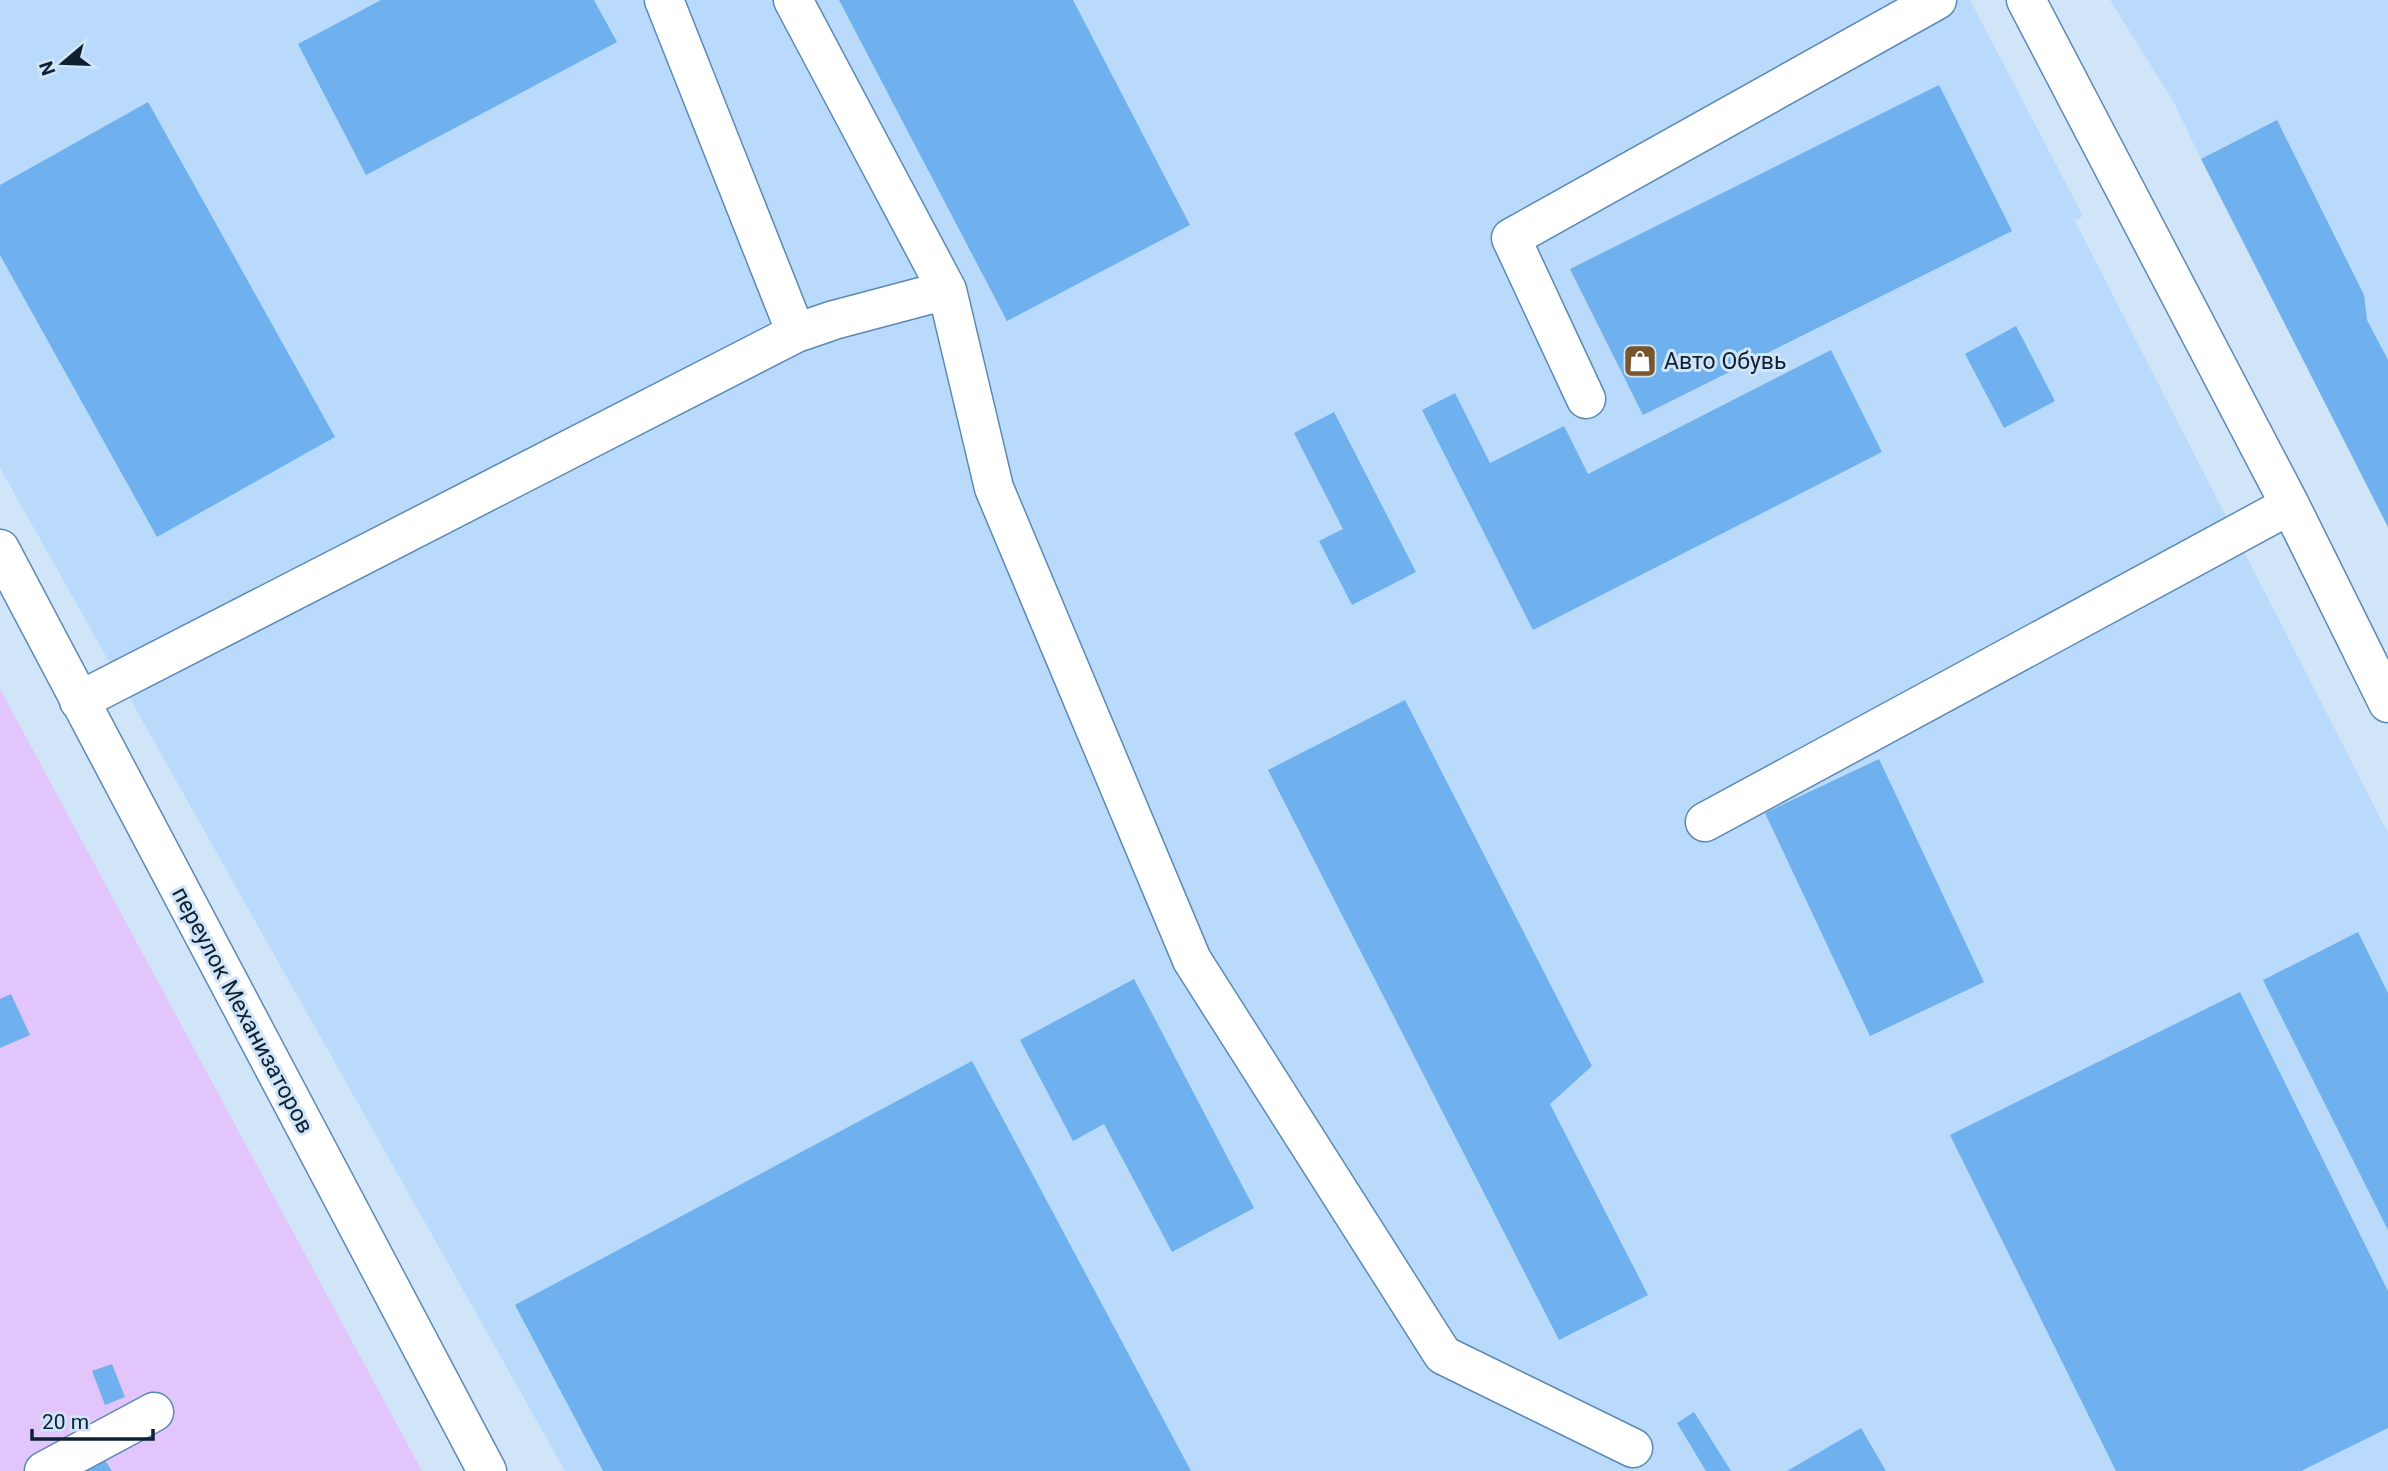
<svg xmlns="http://www.w3.org/2000/svg" width="2388" height="1471" font-family="Roboto,sans-serif">
  <style>
    .built { fill: #b9dafb }
    .green { fill: #e2c5fb }
    .building { fill: #6fb0ef }
    .lines { fill: none; stroke-linecap: round; stroke-linejoin: round }
    .minor-casing { stroke: #5b89b6; stroke-width: 41 }
    .minor { stroke: #fff; stroke-width: 38 }
    .labels { text-anchor: middle; stroke-width: 6; stroke-linejoin: round; paint-order: stroke }
    .poi-label { font-size: 23px; fill: #0e2133; stroke: #d1e5f9; text-anchor: start }
    .street-label { font-size: 23px; fill: #0e2133; stroke: #d1e5f9 }
  </style>
  <rect width="100%" height="100%" fill="#d1e5f9"/>
  <path class="built" d="M0,0h1970l113,216 -8,5 313,612v638h-1823l-565,-1003z
    M2110,0h278v527l-187,-368 -28,-58z"/>
  <path class="green" d="M0,689l422,782h-422z"/>
  <path class="building" d="M381,0h213l23,42 -251,133 -68,-131z
    M839,0h234l117,225 -183,96z
    M1939,85l73,146 -369,184 -73,-146z
    M148,102l187,335 -178,100 -157,-282v-70z
    M2277,120l87,175 3,25 21,40v167l-187,-368z
    M2016,326l39,75 -51,27 -39,-74z
    M1831,350l51,102 -349,178 -111,-220 33,-17 35,70 74,-37 24,48z
    M1334,412l82,160 -64,33 -33,-64 24,-12 -49,-96z
    M1405,700l187,366 -42,38 98,191 -89,45 -291,-570z
    M1879,759l105,223 -114,54 -105,-223z
    M2358,932l30,61v237l-125,-250z
    M1134,979l120,229 -82,44 -68,-128 -31,17 -53,-101z
    M2240,992l148,299v137l-87,43h-185l-166,-336z
    M11,994l19,41 -30,13v-49z
    M972,1061l219,410h-588l-88,-166z
    M112,1364l13,33 -20,8 -13,-34z
    M1694,1412l37,59h-25l-29,-48z
    M1861,1428l25,43h-99z
    M98,1450l14,21h-47z"/>
  <g class="lines">
    <defs>
      <path id="minor" d="M664,0l132,333
        M793,0l154,290 47,198 198,472 251,395 190,93
        M2026,0l264,505 98,198
        M1586,399l-75,-161 426,-238
        M0,549l487,922
        M79,701l717,-368 38,-13 113,-30
        M1705,822l585,-317
        M44,1471l110,-59"/>
    </defs>
    <use href="#minor" class="minor-casing"/>
    <use href="#minor" class="minor"/>
  </g>
  <defs>
    <symbol id="shop-square" viewBox="-11 -11 22 22"><rect x="-9" y="-9" width="18" height="18" rx="4" fill="#77552d" stroke="#d1e5f9"/><path d="M-5-2.5h2.3a2.7 3.5 0 0 1 5.4 0H5L5.5 6h-11ZM-1.5-2.5h3a1.5 2.3 0 0 0-3 0Z" fill="#fff"/></symbol>
  </defs>
  <g fill-rule="evenodd">
    <use href="#shop-square" x="1621" y="342" width="38" height="38"/>
  </g>
  <g class="labels">
    <g class="poi-label">
      <text x="1664" y="369">Авто Обувь</text>
    </g>
    <g class="street-label">
      <text transform="translate(243 1010) rotate(62)" y="8">переулок Механизаторов</text>
    </g>
  </g>
  <g transform="translate(63 63) rotate(251)" stroke="#d1e5f9" stroke-width="5" paint-order="stroke">
  <path d="M0-5L12 26L0 18L-12 26Z" fill="#0e2133"/>
  <text y="-10" font-size="19" font-weight="bold" text-anchor="middle" fill="#0e2133">N</text>
  </g>
  <path d="M32 1429v10h121v-10" fill="none" stroke="#0e2133" stroke-width="3.5"/>
  <text x="42" y="1429" font-size="21" fill="#0e2133" stroke="#d1e5f9" stroke-width="5" paint-order="stroke">20 m</text>
</svg>
